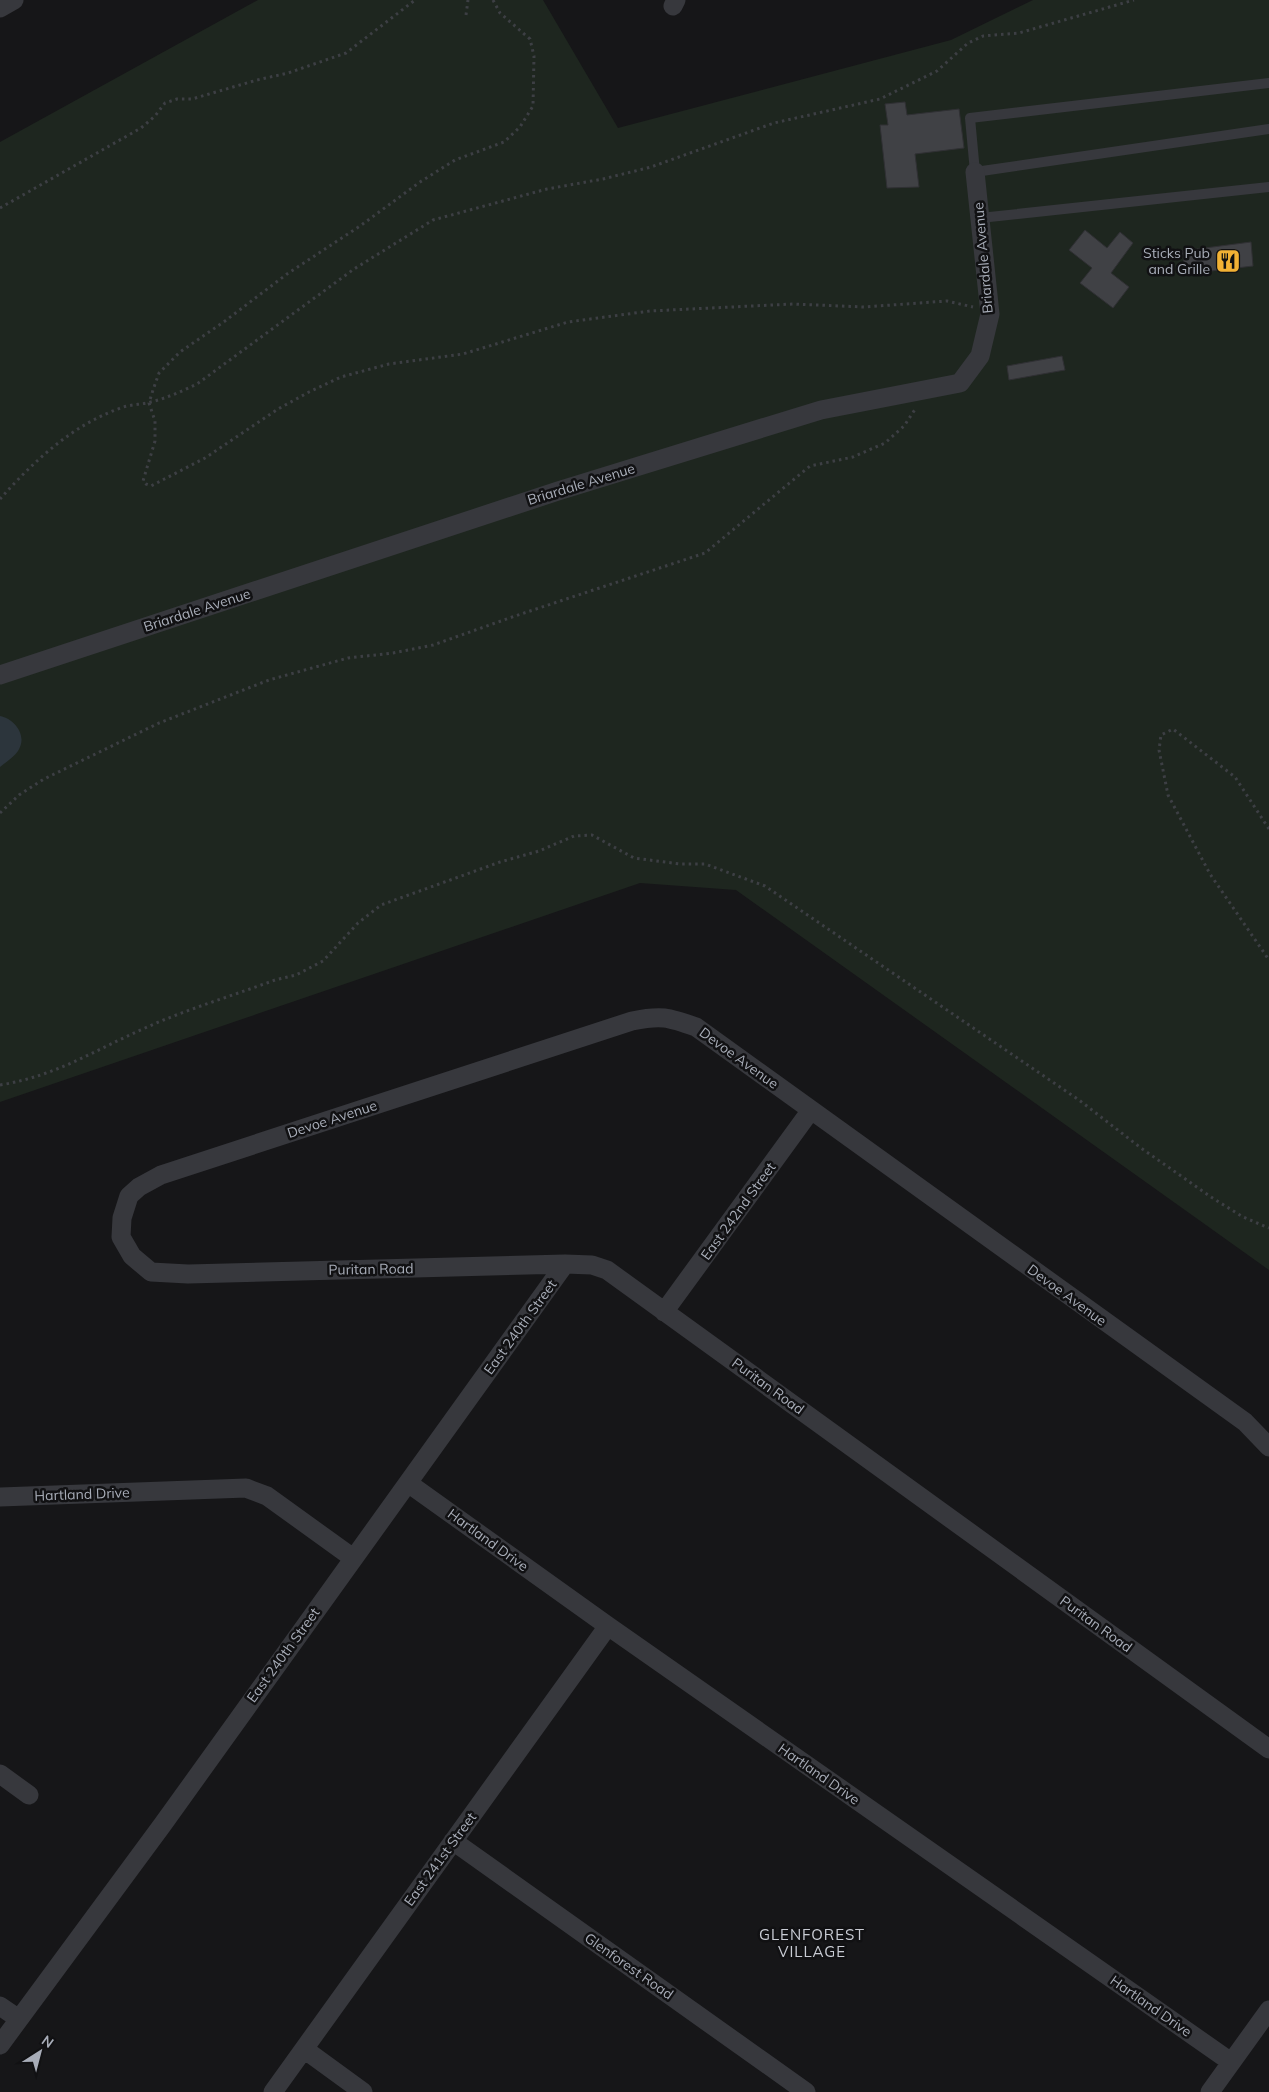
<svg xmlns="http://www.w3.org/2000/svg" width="1269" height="2092" font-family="Mulish,sans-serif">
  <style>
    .green { fill: #1e261f }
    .water { fill: #2c353c }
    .building { fill: #404145; stroke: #303034 }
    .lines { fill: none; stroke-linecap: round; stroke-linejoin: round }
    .path { stroke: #3d3f44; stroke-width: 3; stroke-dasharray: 2.5 4; stroke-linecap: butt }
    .lane { stroke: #37383d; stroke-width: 10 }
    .street { stroke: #37383d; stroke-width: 19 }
    .labels { text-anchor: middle; stroke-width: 5; stroke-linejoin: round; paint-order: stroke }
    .poi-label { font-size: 14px; fill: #a8adb8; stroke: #111113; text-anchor: end }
    .street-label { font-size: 14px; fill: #a8adb8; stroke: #111113 }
    .neighbourhood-label { font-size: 15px; letter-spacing: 1px; fill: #c9ccd4; stroke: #111113 }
  </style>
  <rect width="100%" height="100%" fill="#161618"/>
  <path class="green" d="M258,0h285l75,128 333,-88 82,-40h236v1270l-533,-380 -96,-7 -640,219v-960z"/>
  <path class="water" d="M0,716c15,3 28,20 18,35 -4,6 -12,11 -18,16z"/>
  <path class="building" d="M905,102l2,13 52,-6 5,39 -49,6 4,33 -32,1 -7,-63h8l-3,-21z
    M1085,230l22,18 13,-16 13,11 -22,30 18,14 -16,21 -33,-25 12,-15 -23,-18z
    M1251,242l2,24 -67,8 -4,-23z
    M1062,356l3,14 -56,10 -2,-14z"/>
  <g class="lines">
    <path class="path" d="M493,0l7,13 30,26 4,17 -1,50 -13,21 -16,15 -49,18 -35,22 -60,44 -73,48 -62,47 -45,31 -21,21 -6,17 -4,13 6,18v20l-12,40 3,3 5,2 54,-28 73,-49 31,-17 32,-15 48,-13 74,-10 105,-32 82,-11 143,-7 71,3 83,-6 26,6
      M466,15l2,-15
      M0,208l141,-80 14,-12 10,-13 12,-4h15l65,-19 31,-7 58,-20 69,-53
      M0,499c32,-36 71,-73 118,-90 11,-5 22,-4 33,-7 16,-4 31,-11 46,-18l157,-115 79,-49 114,-31 56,-10 48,-12 123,-44 106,-24 57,-28 31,-28 15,-7 36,-3 115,-33
      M0,813l19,-18 25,-16 115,-56 110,-43 79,-22 45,-5 40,-8 82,-29 190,-63 105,-87 43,-9 32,-14 19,-17 12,-18
      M1269,829l-34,-52 -62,-48 -12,6 -2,15 9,45 42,79 59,86
      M0,1085c56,-9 95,-35 145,-57 42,-19 87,-32 130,-48l21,-5 27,-14 35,-38 23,-18 119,-43 39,-11 35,-15 18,-1 42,23 46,6h25l60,22 314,214 62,48 70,49 32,20 26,11"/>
    <path class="lane" d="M1269,83l-299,35 5,54 294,-43
      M980,218l289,-31"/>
    <path class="street" d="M673,6l3,-6
      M0,8l14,-8
      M0,675l558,-184 263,-81 139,-27 20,-27 10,-42 -15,-142
      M664,1312l147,-202
      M1269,1447l-24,-25 -549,-395c-28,-10 -35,-12 -64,-6l-471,154 -22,12 -10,9 -7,22 -1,19 11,19 19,16 37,2 377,-10 27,1 15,5 662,479
      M408,1483l200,143 623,436
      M0,1497l246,-9 21,8 86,62
      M0,1774l29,21
      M453,1841l353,251
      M0,2006l19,13
      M0,2045l163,-221 402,-560
      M304,2049l59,43
      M273,2092l335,-466
      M1210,2092l59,-82"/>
  </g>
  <defs>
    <symbol id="restaurant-square" viewBox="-11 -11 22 22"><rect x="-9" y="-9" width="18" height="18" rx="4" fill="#f2b134" stroke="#111113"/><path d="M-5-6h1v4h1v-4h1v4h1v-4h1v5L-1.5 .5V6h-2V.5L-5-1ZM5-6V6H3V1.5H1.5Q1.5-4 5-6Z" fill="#111"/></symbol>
  </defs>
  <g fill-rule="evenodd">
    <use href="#restaurant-square" x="1214" y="247" width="28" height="28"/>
  </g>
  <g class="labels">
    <g class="poi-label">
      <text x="1210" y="258">Sticks Pub<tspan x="1210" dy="16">and Grille</tspan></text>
    </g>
    <g class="street-label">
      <text transform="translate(983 258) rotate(-95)" y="5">Briardale Avenue</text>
      <text transform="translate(581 484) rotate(-17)" y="5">Briardale Avenue</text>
      <text transform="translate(197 610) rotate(-18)" y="5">Briardale Avenue</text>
      <text transform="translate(739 1058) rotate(36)" y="5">Devoe Avenue</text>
      <text transform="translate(332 1119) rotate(-18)" y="5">Devoe Avenue</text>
      <text transform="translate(738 1211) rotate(-54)" y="5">East 242nd Street</text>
      <text transform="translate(371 1269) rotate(-1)" y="5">Puritan Road</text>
      <text transform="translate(1067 1295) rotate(36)" y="5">Devoe Avenue</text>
      <text transform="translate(520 1327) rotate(-54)" y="5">East 240th Street</text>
      <text transform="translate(768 1386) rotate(36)" y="5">Puritan Road</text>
      <text transform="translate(82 1494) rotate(-2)" y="5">Hartland Drive</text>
      <text transform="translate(488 1540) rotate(36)" y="5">Hartland Drive</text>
      <text transform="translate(1096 1624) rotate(36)" y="5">Puritan Road</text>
      <text transform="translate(283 1655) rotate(-54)" y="5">East 240th Street</text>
      <text transform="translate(819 1774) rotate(35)" y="5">Hartland Drive</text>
      <text transform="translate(440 1859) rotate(-54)" y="5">East 241st Street</text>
      <text transform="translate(629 1966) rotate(35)" y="5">Glenforest Road</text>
      <text transform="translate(1151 2006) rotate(35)" y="5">Hartland Drive</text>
    </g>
    <g class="neighbourhood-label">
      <text x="812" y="1940">GLENFOREST<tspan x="812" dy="17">VILLAGE</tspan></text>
    </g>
  </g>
  <g transform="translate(40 2052) rotate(36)" stroke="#111113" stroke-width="4" paint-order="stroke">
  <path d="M0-4L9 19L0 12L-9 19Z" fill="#a8adb8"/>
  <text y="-8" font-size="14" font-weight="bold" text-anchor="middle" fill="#a8adb8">N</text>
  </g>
</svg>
